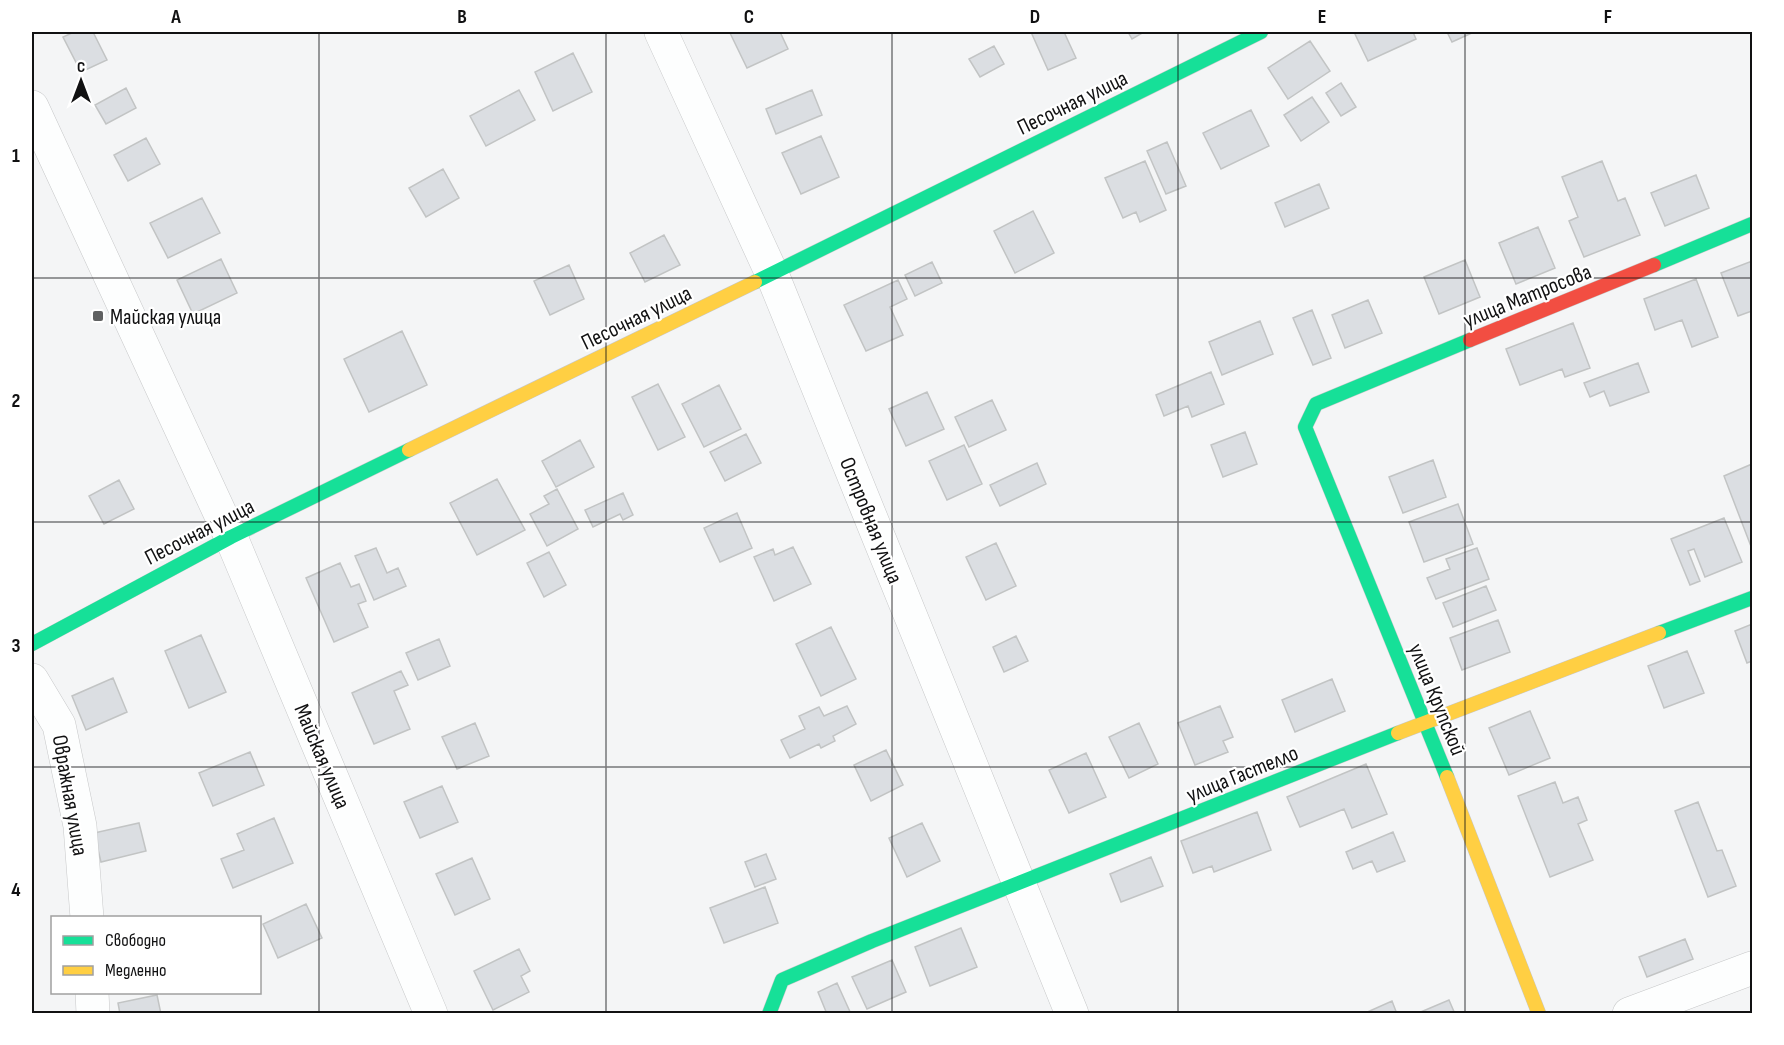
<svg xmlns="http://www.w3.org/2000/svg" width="1784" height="1045" font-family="'Sofia Sans Condensed',sans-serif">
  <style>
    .building { fill: #dbdee2; stroke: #c2c4c4; stroke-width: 1.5 }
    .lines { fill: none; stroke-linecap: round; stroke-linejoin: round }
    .street-casing { stroke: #c7c8c9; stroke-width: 34 }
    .fast-casing { stroke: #c7c8c9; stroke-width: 15 }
    .slow-casing { stroke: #c7c8c9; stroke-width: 15 }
    .jam-casing { stroke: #c7c8c9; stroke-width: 15 }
    .street { stroke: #fdfefe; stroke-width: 33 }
    .fast { stroke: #16e098; stroke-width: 14 }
    .slow { stroke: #ffcf43; stroke-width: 14 }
    .jam { stroke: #f24e42; stroke-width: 14 }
    .grid { fill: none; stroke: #111112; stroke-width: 1.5; stroke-opacity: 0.55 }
    .poi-dot { fill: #606162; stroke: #fff; stroke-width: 2 }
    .labels { text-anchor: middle; stroke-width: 4.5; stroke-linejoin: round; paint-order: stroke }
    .street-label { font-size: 22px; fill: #111112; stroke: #fff }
    .poi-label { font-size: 22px; fill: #111112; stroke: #fff; text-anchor: start }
    .neatline { fill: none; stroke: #111112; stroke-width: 2 }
    .grid-label { font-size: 20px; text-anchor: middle; font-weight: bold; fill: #111112 }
  </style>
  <rect width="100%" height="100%" fill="#f4f5f6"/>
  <path class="building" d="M74,32h19l14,28 -26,12 -18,-35z
    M733,32h47l8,17 -41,19 -17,-35z
    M1031,32h33l12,26 -28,12z
    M1128,32h16l-12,7z
    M1354,32h59l3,7 -48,22z
    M1447,32h27l-22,10z
    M1310,41l20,30 -42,28 -20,-31z
    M994,46l10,18 -24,13 -11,-18z
    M573,53l19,39 -39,19 -18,-39z
    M1341,83l15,24 -15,9 -15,-23z
    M126,88l10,20 -30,16 -11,-19z
    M519,90l16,30 -49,26 -16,-30z
    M812,90l10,25 -46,19 -10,-25z
    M1312,97l17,25 -28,19 -17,-26z
    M1251,110l18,36 -48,23 -18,-36z
    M821,136l18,41 -38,17 -19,-41z
    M146,138l14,26 -32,17 -14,-26z
    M1167,142l19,44 -20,8 -19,-43z
    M1145,161l21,49 -26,12 -4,-10 -13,6 -18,-40z
    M1602,161l16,40 7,-3 15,37 -56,22 -15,-36 9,-4 -16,-40z
    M443,169l16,29 -33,19 -17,-29z
    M1696,175l13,33 -44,18 -14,-33z
    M1319,184l10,24 -44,19 -10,-24z
    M202,198l18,35 -52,25 -18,-35z
    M1033,211l21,42 -39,20 -21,-42z
    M1538,227l17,41 -39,16 -17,-41z
    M664,235l16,30 -35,17 -15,-29z
    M221,259l16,34 -44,21 -16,-34z
    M1465,260l15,37 -41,17 -15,-37z
    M1752,261v50l-14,5 -17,-43z
    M932,262l10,21 -27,13 -10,-21z
    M569,265l15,34 -34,16 -16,-34z
    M1696,279l22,58 -26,10 -10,-27 -27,10 -11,-31z
    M898,280l9,19 -17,8 13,28 -37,16 -22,-46z
    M1368,300l14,33 -37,15 -13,-33z
    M1312,310l19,48 -18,7 -20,-47z
    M1260,321l13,33 -51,21 -13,-33z
    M1573,323l17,45 -25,9 -3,-8 -42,16 -14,-36z
    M402,331l25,54 -58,27 -25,-53z
    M1638,363l11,29 -39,14 -6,-15 -14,6 -6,-14z
    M1211,372l13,32 -32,13 -4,-11 -24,10 -8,-21z
    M658,384l27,53 -27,13 -26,-53z
    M719,385l22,44 -37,18 -22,-43z
    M927,392l17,37 -38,17 -17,-37z
    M992,400l14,30 -37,17 -14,-30z
    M1245,432l12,32 -34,13 -12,-32z
    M746,434l15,29 -36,18 -15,-29z
    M580,440l14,27 -38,20 -14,-26z
    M964,445l18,39 -35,16 -18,-39z
    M1433,460l13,37 -43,16 -14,-36z
    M1037,463l9,21 -46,22 -10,-21z
    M1752,464v85l-28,-73z
    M497,479l28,51 -48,25 -27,-52z
    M119,480l15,29 -30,15 -15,-28z
    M557,489l21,40 -31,17 -17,-32 19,-10 -5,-8z
    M623,493l10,22 -10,5 -3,-6 -27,13 -8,-17z
    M1458,504l15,40 -49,18 -15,-40z
    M737,513l15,35 -32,14 -16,-34z
    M1724,518l18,44 -37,15 -11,-28 -6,2 12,30 -10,4 -19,-46z
    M996,543l20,43 -30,14 -20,-43z
    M793,547l18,37 -37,17 -20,-44 19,-8 2,6z
    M376,548l11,25 11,-5 8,18 -32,14 -19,-44z
    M1477,548l12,31 -53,20 -9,-21 23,-9 -4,-10z
    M549,552l17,33 -22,12 -17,-34z
    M340,563l11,24 8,-3 7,17 -8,3 10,23 -34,15 -28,-64z
    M1486,586l10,24 -43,17 -10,-24z
    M1498,620l12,32 -48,18 -12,-32z
    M1752,624v37l-5,2 -12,-32z
    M831,627l25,52 -35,17 -25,-52z
    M201,635l25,57 -37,16 -24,-57z
    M1016,636l12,25 -24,11 -11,-25z
    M439,639l11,27 -32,14 -12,-27z
    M1687,651l17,42 -40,15 -16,-42z
    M401,671l7,14 -14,6 16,38 -36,15 -22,-51z
    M113,678l14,34 -41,18 -14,-34z
    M1332,679l13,32 -50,21 -13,-32z
    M847,706l9,18 -23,12 2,5 -14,7 -2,-4 -29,14 -9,-18 24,-11 -6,-13 20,-9 5,9z
    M1220,706l13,31 -10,4 5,11 -33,13 -17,-42z
    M1530,711l20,47 -41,17 -20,-47z
    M475,723l14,33 -32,13 -15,-32z
    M1139,723l19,41 -29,14 -20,-41z
    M886,750l17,35 -32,16 -17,-36z
    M250,752l14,33 -51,21 -14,-33z
    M1086,753l20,44 -37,16 -20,-43z
    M1366,764l21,50 -35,14 -8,-19 -44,18 -13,-30z
    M1555,782l8,21 15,-6 9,23 -9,4 15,36 -43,17 -32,-81z
    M442,786l16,36 -38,16 -16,-36z
    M1698,802l19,49 5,-1 14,36 -28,11 -33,-86z
    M1257,812l14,38 -57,22 -2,-6 -19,7 -12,-32z
    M274,818l19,45 -60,25 -12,-29 23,-9 -7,-16z
    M139,823l7,28 -45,11 -7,-29z
    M922,823l18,38 -33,16 -18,-39z
    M1393,832l12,29 -28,11 -5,-11 -19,8 -7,-17z
    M766,854l10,25 -21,8 -10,-25z
    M1151,857l12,29 -42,16 -11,-28z
    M472,858l18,41 -35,16 -19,-41z
    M765,887l13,36 -54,20 -14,-35z
    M306,904l16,34 -44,20 -15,-34z
    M961,928l16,39 -47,19 -15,-39z
    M1685,939l8,20 -46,18 -8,-20z
    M519,949l11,22 -9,5 8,16 -36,18 -19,-39z
    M892,960l14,32 -39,17 -15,-32z
    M837,983l14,31h-24l-9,-22z
    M157,995l4,19h-41l-2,-11z
    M1449,1000l6,14h-39z
    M1392,1001l5,13h-34z"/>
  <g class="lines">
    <defs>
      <path id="street" d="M661,32l111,242 300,740
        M32,107l199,430 200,477
        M32,680l27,45 21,101 7,92
        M92,992l1,22
        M1629,1014l123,-46"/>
      <path id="fast" d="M1654,265l98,-41
        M755,282l506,-250
        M1659,633l93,-35
        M32,644l199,-107 178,-87
        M1447,777l-142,-350 11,-23 154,-64
        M769,1014l13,-34 90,-39 526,-208"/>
      <path id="slow" d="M409,450l346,-168
        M1398,733l261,-100
        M1447,777l92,237"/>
      <path id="jam" d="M1470,340l184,-75"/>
    </defs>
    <use href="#street" class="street-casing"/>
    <use href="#fast" class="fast-casing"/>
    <use href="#slow" class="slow-casing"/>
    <use href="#jam" class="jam-casing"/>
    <use href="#street" class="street"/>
    <use href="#fast" class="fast"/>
    <use href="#slow" class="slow"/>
    <use href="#jam" class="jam"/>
  </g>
  <path class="grid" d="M319,32v982M606,32v982M892,32v982M1178,32v982M1465,32v982M32,278h1720M32,522h1720M32,767h1720"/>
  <rect class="poi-dot" x="92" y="310" width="12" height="12" rx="3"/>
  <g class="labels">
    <g class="street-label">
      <text transform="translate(1072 102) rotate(-26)" y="8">Песочная улица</text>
      <text transform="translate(1527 295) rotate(-22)" y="8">улица Матросова</text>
      <text transform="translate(636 317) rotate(-26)" y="8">Песочная улица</text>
      <text transform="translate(872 520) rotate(68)" y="8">Островная улица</text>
      <text transform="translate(199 531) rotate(-27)" y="8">Песочная улица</text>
      <text transform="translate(1438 699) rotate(68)" y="8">улица Крупской</text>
      <text transform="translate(323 756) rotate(67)" y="8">Майская улица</text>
      <text transform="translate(1242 773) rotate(-22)" y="8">улица Гастелло</text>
      <text transform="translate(71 795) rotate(80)" y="8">Овражная улица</text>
    </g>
    <g class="poi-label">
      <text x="110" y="324">Майская улица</text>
    </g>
  </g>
  <rect width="1784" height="1045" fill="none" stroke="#ffffff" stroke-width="66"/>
  <rect x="51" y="916" width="210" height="78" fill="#ffffff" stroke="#a0a0a0" stroke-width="1.5"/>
  <rect x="63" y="936" width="30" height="9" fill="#16e098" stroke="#a0a0a0" stroke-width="1.5"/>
  <text x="105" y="946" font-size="18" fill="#111112">Свободно</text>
  <rect x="63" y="966" width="30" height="9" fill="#ffcf43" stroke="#a0a0a0" stroke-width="1.5"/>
  <text x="105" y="976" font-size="18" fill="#111112">Медленно</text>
  <g transform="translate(81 81)" stroke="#ffffff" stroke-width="4.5" paint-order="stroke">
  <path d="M0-4.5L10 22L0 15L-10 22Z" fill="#111112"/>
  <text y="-9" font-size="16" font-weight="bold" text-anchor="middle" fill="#111112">С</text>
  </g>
  <rect x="33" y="33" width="1718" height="979" class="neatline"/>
  <g class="grid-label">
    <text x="176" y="23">A</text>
    <text x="462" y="23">B</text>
    <text x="749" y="23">C</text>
    <text x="1035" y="23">D</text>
    <text x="1322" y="23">E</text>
    <text x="1608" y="23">F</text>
    <text x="16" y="162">1</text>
    <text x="16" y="407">2</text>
    <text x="16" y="652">3</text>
    <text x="16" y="896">4</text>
  </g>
</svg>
